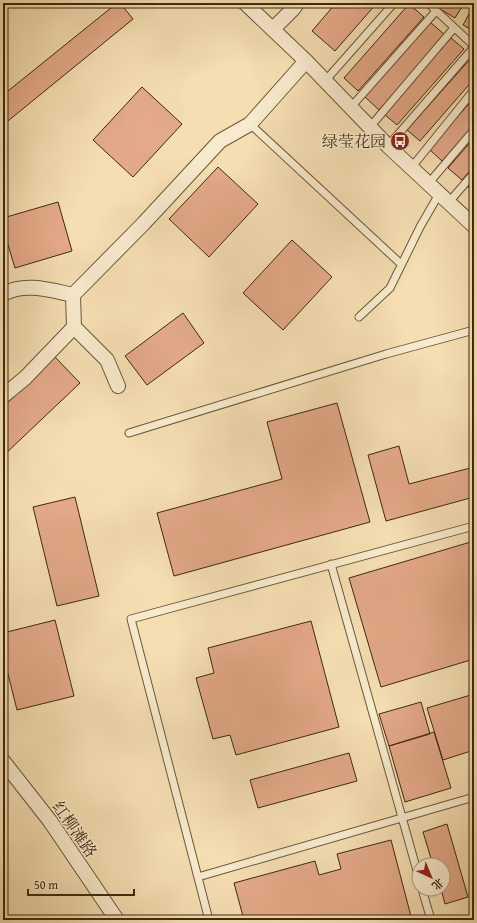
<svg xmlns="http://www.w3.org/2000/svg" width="477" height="923" font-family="'Gentium Book Plus','Noto Serif SC',serif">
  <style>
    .building { fill: #e3a988; stroke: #3e290d }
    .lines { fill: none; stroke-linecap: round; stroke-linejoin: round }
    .service-casing { stroke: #6c5636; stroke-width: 9 }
    .minor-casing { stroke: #6c5636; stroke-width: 16 }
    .service { stroke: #f8eacd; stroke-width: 7 }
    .minor { stroke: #f8eacd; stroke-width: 14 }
    .labels { text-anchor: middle; stroke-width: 3; stroke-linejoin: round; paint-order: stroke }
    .poi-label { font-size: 16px; fill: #3e290d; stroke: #f8eacd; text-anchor: end }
    .street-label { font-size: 16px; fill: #3e290d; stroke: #f8eacd }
  </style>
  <rect width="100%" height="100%" fill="#f5deb2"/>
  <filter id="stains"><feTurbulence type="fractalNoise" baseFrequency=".005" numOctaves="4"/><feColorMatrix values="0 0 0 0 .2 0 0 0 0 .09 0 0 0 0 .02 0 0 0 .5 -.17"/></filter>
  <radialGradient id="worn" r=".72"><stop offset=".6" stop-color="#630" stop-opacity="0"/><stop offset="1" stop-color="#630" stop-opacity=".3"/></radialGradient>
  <path class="building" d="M117,3h3l13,16 -130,106v-30z
    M336,3h41l-42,48 -23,-20z
    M436,3h23l-1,2 4,2 -7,11 -20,-12z
    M409,4l15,13 -66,74 -14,-13z
    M474,5v26l-11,-6z
    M430,22l15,13 -66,75 -15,-14z
    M451,38l13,11 -67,76 -13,-11z
    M472,57l2,2v20l-54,62 -13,-11z
    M142,87l40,37 -49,53 -40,-37z
    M474,98v27l-32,36 -13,-12z
    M474,138v28l-12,14 -14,-12z
    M218,167l40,37 -49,53 -40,-38z
    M474,181v12l-6,-6z
    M58,202l14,49 -57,17 -12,-40v-10z
    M292,240l40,37 -49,53 -40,-37z
    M183,313l21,30 -57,42 -22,-29z
    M55,357l25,26 -77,73v-49z
    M337,403l33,119 -196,54 -17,-63 125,-34 -15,-57z
    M399,446l10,38 65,-17v30l-88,24 -18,-66z
    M75,497l24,99 -42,10 -24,-99z
    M474,541v118l-93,28 -32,-109z
    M55,620l19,76 -57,14 -14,-56v-21z
    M311,621l28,106 -103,28 -6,-20 -17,4 -17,-61 18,-5 -6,-25z
    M474,694v56l-31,10 -16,-52z
    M421,702l9,32 -41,12 -10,-32z
    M434,732l17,56 -46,14 -16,-56z
    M349,753l8,28 -99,27 -8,-28z
    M447,824l21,73 -23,7 -4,-15h2v-24h-10l-10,-33z
    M391,840l21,80h-168l-10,-37 81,-22 4,14 22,-6 -4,-15z
    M474,915v5h-17z"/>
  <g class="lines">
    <defs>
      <path id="service" d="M428,3l46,43
        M325,81l69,-78
        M351,107l85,-96
        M250,124l151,140
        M370,127l84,-99
        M388,146l86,-99
        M411,168l63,-78
        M428,184l46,-54
        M449,202l25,-29
        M359,317l31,-29 30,-61 19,-33
        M129,433l257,-79 88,-24
        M331,564l88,314
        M198,877l276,-80
        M422,889l9,31
        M209,920l-78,-301 343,-93"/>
      <path id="minor" d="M245,3l61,58 82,85 86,80
        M273,29l21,-21 3,-5
        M3,294c22,-12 47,-4 70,1
        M74,327l33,33 11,26
        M3,396l22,-18 49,-51 -1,-32 71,-72 76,-82 30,-17 56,-63
        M3,761l47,60 67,99"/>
    </defs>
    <use href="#service" class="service-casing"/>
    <use href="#minor" class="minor-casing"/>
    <use href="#service" class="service"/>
    <use href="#minor" class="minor"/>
  </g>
  <defs>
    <symbol id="bus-disc" viewBox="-11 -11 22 22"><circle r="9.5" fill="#8f2418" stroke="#f8eacd"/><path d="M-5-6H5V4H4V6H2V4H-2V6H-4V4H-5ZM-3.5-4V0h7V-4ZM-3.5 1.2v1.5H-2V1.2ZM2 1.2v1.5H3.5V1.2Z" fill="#fff"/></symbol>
  </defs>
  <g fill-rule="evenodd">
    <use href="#bus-disc" x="389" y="130" width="22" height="22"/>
  </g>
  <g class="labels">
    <g class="poi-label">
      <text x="386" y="147">绿莹花园</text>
    </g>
    <g class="street-label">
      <text transform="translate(75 829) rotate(55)" y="6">红柳滩路</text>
    </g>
  </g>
  <rect width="477" height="923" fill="none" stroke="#f5deb2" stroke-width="16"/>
  <rect x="4" y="4" width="469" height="915" fill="none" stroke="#3e290d" stroke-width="2"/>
  <rect x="8" y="8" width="461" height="907" fill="none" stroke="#3e290d"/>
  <g transform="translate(431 877) rotate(136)"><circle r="19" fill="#f8eacd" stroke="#ae9d80"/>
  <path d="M0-3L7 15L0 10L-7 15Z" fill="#8f2418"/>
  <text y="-6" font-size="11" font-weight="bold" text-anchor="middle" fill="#3e290d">北</text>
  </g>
  <path d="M28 889v6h106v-6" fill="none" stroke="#3e290d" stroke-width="2"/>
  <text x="34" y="889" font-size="12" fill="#3e290d" stroke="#f8eacd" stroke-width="3" paint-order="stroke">50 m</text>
  <rect width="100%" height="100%" filter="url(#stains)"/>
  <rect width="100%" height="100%" fill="url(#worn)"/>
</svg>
